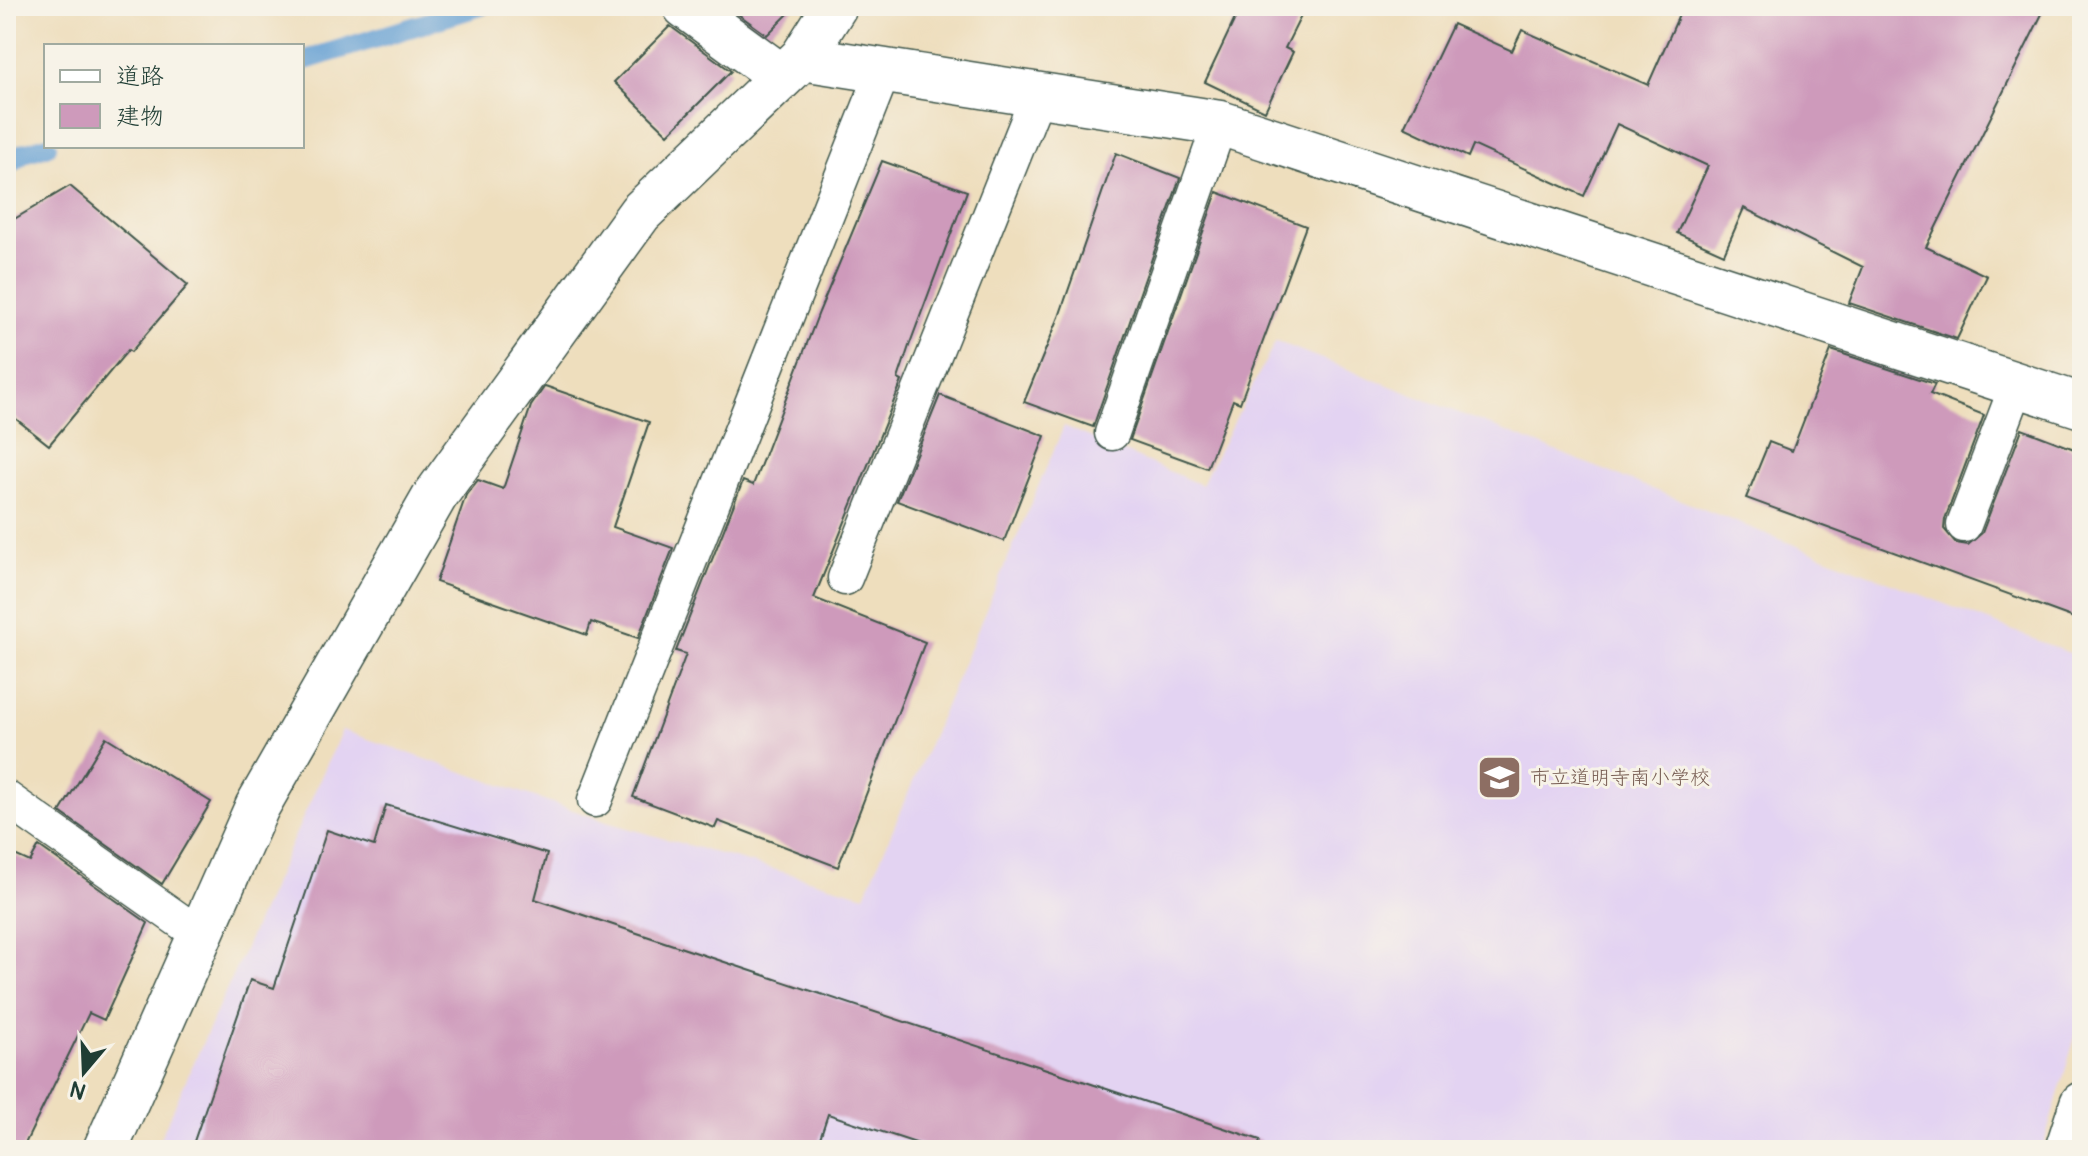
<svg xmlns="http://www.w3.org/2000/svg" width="2088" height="1156" font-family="Pangolin,'Klee One',sans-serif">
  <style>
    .built { fill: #e3d3f2 }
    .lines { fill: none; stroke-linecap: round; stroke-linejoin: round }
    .stream { stroke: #629ed3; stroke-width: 20 }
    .building { fill: #ce9abb }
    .service-casing { stroke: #3e5549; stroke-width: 37 }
    .minor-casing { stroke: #3e5549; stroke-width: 47 }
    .service { stroke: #fff; stroke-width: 34 }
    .minor { stroke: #fff; stroke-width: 44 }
    .rail { stroke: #1f3d34; stroke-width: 6; stroke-dasharray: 12 6; stroke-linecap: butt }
    .labels { text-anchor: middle; stroke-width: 6; stroke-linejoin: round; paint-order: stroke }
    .education-label { font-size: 20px; fill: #785e54; stroke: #f7f3e8; text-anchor: start }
  </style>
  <rect width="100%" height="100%" fill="#f7f3e8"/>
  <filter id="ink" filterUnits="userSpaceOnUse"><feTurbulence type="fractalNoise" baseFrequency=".0125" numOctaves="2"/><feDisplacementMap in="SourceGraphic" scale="16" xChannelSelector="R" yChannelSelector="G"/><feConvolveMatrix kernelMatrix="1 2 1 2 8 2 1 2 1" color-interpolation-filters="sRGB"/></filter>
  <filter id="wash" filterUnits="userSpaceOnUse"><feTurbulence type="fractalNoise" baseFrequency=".006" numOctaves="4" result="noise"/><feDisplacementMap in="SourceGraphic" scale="32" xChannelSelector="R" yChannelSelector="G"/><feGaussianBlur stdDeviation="1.8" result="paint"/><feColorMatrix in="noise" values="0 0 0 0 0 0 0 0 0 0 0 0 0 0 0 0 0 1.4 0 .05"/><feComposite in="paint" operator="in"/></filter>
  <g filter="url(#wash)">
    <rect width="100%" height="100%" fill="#eedebd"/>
    <path class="built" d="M1276,341l806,317v355l-40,137h-1887l187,-420 271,94 252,71 199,-469 137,59z"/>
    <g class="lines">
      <path class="stream" d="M302,61l179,-55
        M6,167l18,-14 23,-7"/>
    </g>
    <g id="blocks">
      <path class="building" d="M727,6h69l-29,29z
        M1241,6h65l-21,42 8,4 -28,59 -60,-29z
        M1683,6h363l-120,241 61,29 -30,63 -108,-36 14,-36 -119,-59 -20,46 -47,-21 31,-67 -91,-42 -33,72 -111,-51 -5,12 -64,-30 49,-103 59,27 10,-21 126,55z
        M670,26l61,45 -63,63 -54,-52z
        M1116,153l64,25 -87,249 -69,-25 35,-85z
        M882,161l85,30 -58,155 -11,33 4,2 -88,217 111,44 -87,225 -120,-46 -3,7 -82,-31 53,-143 -10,-3 67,-170 10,4 66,-173z
        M70,186l118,99 -57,67 -3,-2 -79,95 -43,-34v-187z
        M1217,192l89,34 -66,177 -7,-3 -26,68 -77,-28z
        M1831,350l104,34 -5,10 54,21 -39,104 -1,10 12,14 12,2 14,-12 40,-104 60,23v169l-336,-123 23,-56 23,9z
        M545,386l104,36 -36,105 60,21 -35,90 -47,-16 -4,13 -151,-53 30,-87 12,-15 25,9 28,-83z
        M940,395l105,41 -41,105 -107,-40z
        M106,737l105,65 -49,82 -102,-72z
        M386,805l161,49 -12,45 725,241 -2,10h-321l-109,-36 -12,36h-625l59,-170 24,8 53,-158 47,16z
        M39,846l109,77 -44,97 -15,-7 -67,137h-16v-299l24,11z"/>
    </g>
  </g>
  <g filter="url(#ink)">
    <use href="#blocks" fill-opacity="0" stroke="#3e5549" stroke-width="2"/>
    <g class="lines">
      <defs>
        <path id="service" d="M1112,433l108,-310
          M1964,525l53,-140
          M845,578l193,-483
          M6,798l194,137
          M595,800l289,-730"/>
        <path id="minor" d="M685,6l97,71
          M802,58l33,-52
          M105,1150l152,-343 178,-311 205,-283 162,-155 418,65 862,283
          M2067,1150l15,-46"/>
      </defs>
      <use href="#service" class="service-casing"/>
      <use href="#minor" class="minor-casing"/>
      <use href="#service" class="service"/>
      <use href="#minor" class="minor"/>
      <path class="rail" d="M6,11l5,-5"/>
    </g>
  </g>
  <defs>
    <symbol id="school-square" viewBox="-11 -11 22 22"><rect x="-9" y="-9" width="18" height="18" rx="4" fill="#8d6e63" stroke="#f7f3e8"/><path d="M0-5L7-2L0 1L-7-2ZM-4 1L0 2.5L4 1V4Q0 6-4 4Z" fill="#fff"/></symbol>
  </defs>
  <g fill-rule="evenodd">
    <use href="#school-square" x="1474" y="752" width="51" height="51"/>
  </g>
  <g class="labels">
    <g class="education-label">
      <text x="1530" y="784">市立道明寺南小学校</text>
    </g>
  </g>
  <rect width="2088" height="1156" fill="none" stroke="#f7f3e8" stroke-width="32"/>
  <rect x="44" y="44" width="260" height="104" fill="#f7f3e8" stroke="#a1aaa0" stroke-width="2"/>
  <rect x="60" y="70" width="40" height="12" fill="#ffffff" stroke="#a1aaa0" stroke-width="2"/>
  <text x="116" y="84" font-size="24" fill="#1f3d34">道路</text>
  <rect x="60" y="104" width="40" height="24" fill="#ce9abb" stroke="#a1aaa0" stroke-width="2"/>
  <text x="116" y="124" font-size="24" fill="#1f3d34">建物</text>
  <g transform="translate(84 1072) rotate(199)" stroke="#f7f3e8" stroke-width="6" paint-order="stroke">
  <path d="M0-6L14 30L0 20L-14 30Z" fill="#1f3d34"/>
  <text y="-12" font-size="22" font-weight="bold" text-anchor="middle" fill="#1f3d34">N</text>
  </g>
</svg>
